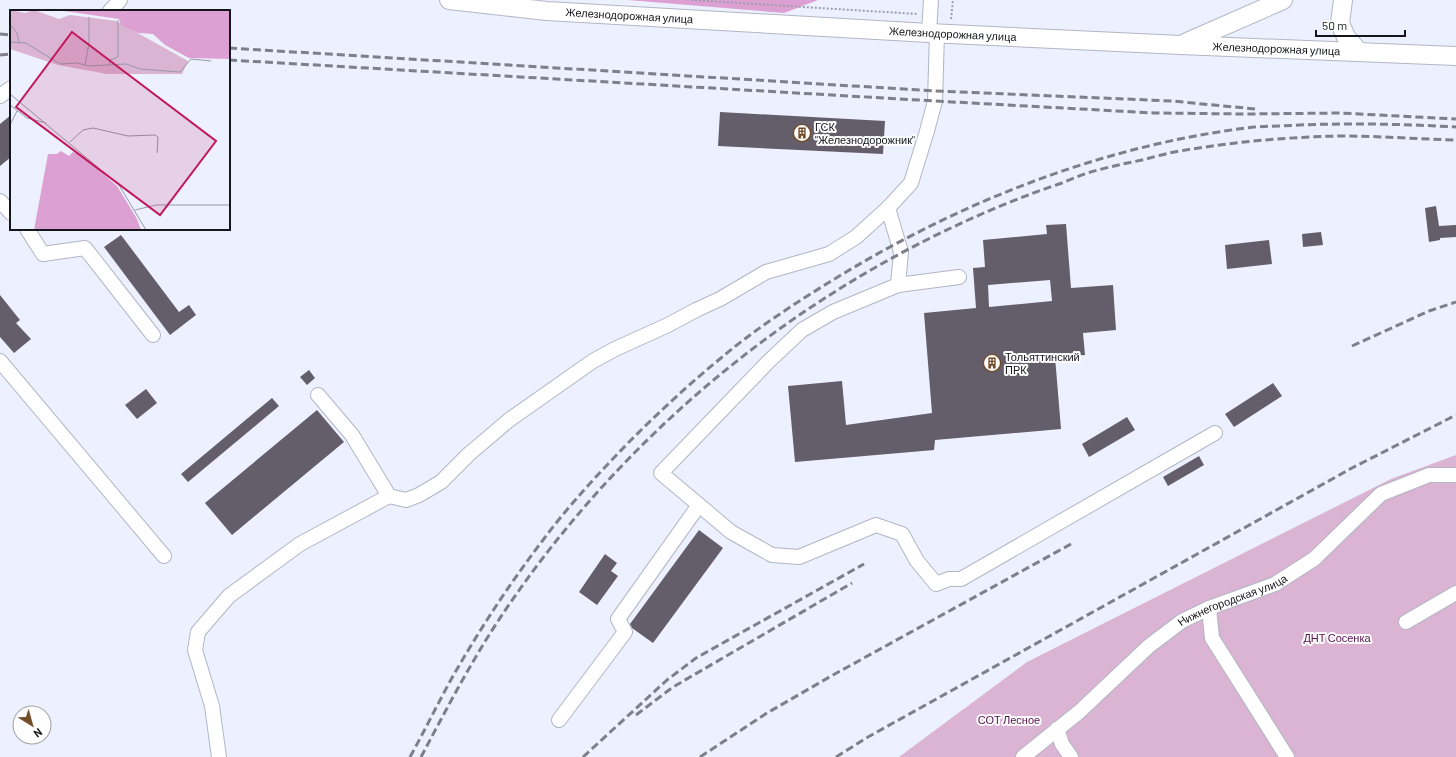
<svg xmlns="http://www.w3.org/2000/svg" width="1456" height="757" font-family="Barlow,sans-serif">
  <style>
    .green { fill: #dbb3d3 }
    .forest { fill: #dda0d3 }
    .building { fill: #635e6a; fill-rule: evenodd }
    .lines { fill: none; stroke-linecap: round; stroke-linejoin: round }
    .minor-casing { stroke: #b2b6c4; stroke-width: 16 }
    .major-casing { stroke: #b2b6c4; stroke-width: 20 }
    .path { stroke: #9c9faa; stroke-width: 2; stroke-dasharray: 2 2; stroke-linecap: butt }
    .minor { stroke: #fff; stroke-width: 14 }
    .major { stroke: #fff; stroke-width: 18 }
    .rail { stroke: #7d7f89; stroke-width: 3; stroke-dasharray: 8 4; stroke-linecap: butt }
    .labels { text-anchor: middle; stroke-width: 4; stroke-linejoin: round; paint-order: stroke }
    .street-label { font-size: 11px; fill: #15161b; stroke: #fefefe }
    .poi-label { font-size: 11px; fill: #15161b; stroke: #fefefe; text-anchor: start }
    .park-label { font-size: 11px; fill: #570e50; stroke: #fefefe }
    .inset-road { fill: none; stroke: #9699a4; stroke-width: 1 }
    .view { fill: #c2185b; fill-opacity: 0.15; stroke: #c2185b; stroke-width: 2 }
    .inset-edge { fill: none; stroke: #15161b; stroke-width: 2 }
  </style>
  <rect width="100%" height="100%" fill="#ecf0ff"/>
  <path class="green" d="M1456,455v302h-557l128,-95 364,-183z"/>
  <path class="forest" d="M628,0h190l-34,13z"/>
  <path class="building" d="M720,112l165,9 -2,33 -165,-8z
    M11,115v42l-11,9v-42z
    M1436,206l3,20 17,-1v12l-16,1v2l-11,2 -4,-34z
    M1066,224l5,64 42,-3 3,45 -33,3 2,22 -30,2 6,72 -126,11 -1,10 -139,12 -7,-76 54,-5 4,44 86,-12 -8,-100 52,-5 -3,-40 12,-1 -2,-27 64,-6 -1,-9zM1050,280l2,21 -63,6 -1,-22z
    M1321,232l2,13 -20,2 -1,-13z
    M121,235l58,77 10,-7 7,10 -26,20 -66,-88z
    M1269,240l3,24 -45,5 -2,-24z
    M0,295l20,25 -4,3 15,16 -17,14 -14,-16z
    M309,370l6,8 -8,7 -7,-8z
    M1273,383l9,13 -48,31 -9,-13z
    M146,389l11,14 -20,16 -12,-14z
    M272,398l7,8 -91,76 -7,-8z
    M317,410l27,32 -112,93 -27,-32z
    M1127,417l8,13 -46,27 -7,-13z
    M1199,456l5,9 -36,21 -5,-9z
    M699,530l24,18 -70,95 -21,-15 -2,-4z
    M605,554l12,9 -6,8 7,5 -21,29 -18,-13z"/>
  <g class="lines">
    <defs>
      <g id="minor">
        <path d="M110,11l10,-11"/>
        <path d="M929,33l2,-33"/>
        <path d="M0,96l11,-8"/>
        <path d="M0,201l11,12"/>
        <path d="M888,208l13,44 -3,33"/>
        <path d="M27,229l16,25 42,-6 68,87"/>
        <path d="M959,277l-61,8 -65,27 -31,18 -34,32 -107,111 70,59 41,23 27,2 77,-32 26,9 15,27 19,23 13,-5h12l254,-146"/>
        <path d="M0,361l164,195"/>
        <path d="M318,395l34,40 37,61 17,4 13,-5 22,-13 28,-28 40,-34 84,-59 22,-12 53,-24 28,-15 24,-11 46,-27 63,-18 27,-17 32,-29 23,-25 16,-52 8,-30 2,-68"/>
        <path d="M1209,608l3,30 75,119"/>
        <path d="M1406,622l50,-29"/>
        <path d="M559,720l66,-88 -7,-13 81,-114"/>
        <path d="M1057,729l5,15 9,13"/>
        <path d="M219,757l-7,-51 -17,-56 3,-18 31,-36 71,-52 89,-48"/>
        <path id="s1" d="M1023,757l56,-45 70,-66 33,-25 27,-13 66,-24 39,-25 67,-65 48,-19h27"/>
      </g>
      <g id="major">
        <path id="s2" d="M449,0l98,11 382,22 252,12 275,11"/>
        <path d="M1343,0l-3,23 6,14 13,15"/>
        <path d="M1185,43l98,-43"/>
      </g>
    </defs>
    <use href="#minor" class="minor-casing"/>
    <use href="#major" class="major-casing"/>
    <path class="path" d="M691,0l226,14
      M951,19l2,-19"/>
    <use href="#minor" class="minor"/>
    <use href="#major" class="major"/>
    <path class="rail" d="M0,34l11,1
      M229,48l707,43 236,10 83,8
      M0,55l11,-1
      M229,60l706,41 219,12 90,1 97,-1 115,6
      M1352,346l77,-35 27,-9
      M636,715l37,-28 179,-104
      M410,757c15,-27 28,-54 43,-81 27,-47 57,-93 90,-136 26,-35 56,-67 86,-98 29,-29 60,-58 92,-84 33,-28 70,-52 107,-75 129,-80 274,-138 426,-156 15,-1 30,-1 45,-2 53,-2 105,-1 157,2
      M421,757c26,-49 52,-99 83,-145 118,-175 286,-315 480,-399 25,-11 51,-21 78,-30 12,-5 24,-10 36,-13 15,-4 29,-7 44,-10 12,-3 25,-7 38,-9 53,-9 106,-14 160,-15 39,0 78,3 116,4
      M583,757l84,-77 29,-22 168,-94
      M700,757l67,-44 66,-38 238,-131
      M836,757l32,-20 484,-269 104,-53"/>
  </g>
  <defs>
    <symbol id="building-ring" viewBox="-11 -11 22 22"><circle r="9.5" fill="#fefefe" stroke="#734c29" stroke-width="1.5"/><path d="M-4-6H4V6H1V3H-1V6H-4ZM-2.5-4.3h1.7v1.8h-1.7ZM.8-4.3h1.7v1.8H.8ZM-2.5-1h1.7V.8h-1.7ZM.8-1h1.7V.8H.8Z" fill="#734c29"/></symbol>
  </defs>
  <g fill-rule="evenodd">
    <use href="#building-ring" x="792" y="123" width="20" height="20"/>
    <use href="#building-ring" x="982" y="353" width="20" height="20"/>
  </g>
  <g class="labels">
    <g class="street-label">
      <text dy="4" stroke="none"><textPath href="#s2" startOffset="181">Железнодорожная улица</textPath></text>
      <text dy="4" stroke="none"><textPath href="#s2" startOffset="505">Железнодорожная улица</textPath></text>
      <text dy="4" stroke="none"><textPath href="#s2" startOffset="829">Железнодорожная улица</textPath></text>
      <text dy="4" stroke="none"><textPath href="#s1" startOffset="264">Нижнегородская улица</textPath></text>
    </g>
    <g class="poi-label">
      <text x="815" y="131">ГСК<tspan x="815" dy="13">"Железнодорожник"</tspan></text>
      <text x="1005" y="361">Тольяттинский<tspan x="1005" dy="13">ПРК</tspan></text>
    </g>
    <g class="park-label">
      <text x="1337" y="642">ДНТ Сосенка</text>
      <text x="1009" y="724">СОТ Лесное</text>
    </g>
  </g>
  <g transform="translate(10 10)">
    <rect width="220" height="220" fill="#ecf0ff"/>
    <path d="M0,0l15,3 9,-3 25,9 11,-4 46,6 72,40 -6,13h-75l-49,-9 -48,-16z" fill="#dbb3d3"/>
    <path d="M47,0h173v49l-41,-1 -24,-13 -12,-11 -15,-1 -17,-8 -2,-6zM51,141l8,5 4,-4 10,4 34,30 20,33 4,11h-107l14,-76h9z" fill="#dda0d3"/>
    <path class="inset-road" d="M0,14l7,9 2,9M0,32l16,1 34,21 17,-1 12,3 37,-2 14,5 40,3 11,-13 20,2M75,55l4,-22v-26M99,55l1,-5 8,-3v-37M0,84l109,91 27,45M0,95l17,13 19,5M0,115l7,-14M60,132l13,-12 10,-2 35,8 27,-1 3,2 -1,16M125,200l21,-5h74"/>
    <path class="view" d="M62,22l144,109 -56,74 -144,-108z"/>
    <rect width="220" height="220" class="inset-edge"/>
  </g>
  <g transform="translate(32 725) rotate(143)"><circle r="19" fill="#fefefe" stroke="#a1a1a3"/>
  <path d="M0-3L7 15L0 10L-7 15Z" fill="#734c29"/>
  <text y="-6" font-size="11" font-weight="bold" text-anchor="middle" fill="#15161b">N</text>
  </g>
  <path d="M1316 30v6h89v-6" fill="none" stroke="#15161b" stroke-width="2"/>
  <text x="1322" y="30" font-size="12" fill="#15161b" stroke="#fefefe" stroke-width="3" paint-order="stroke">50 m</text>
</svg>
